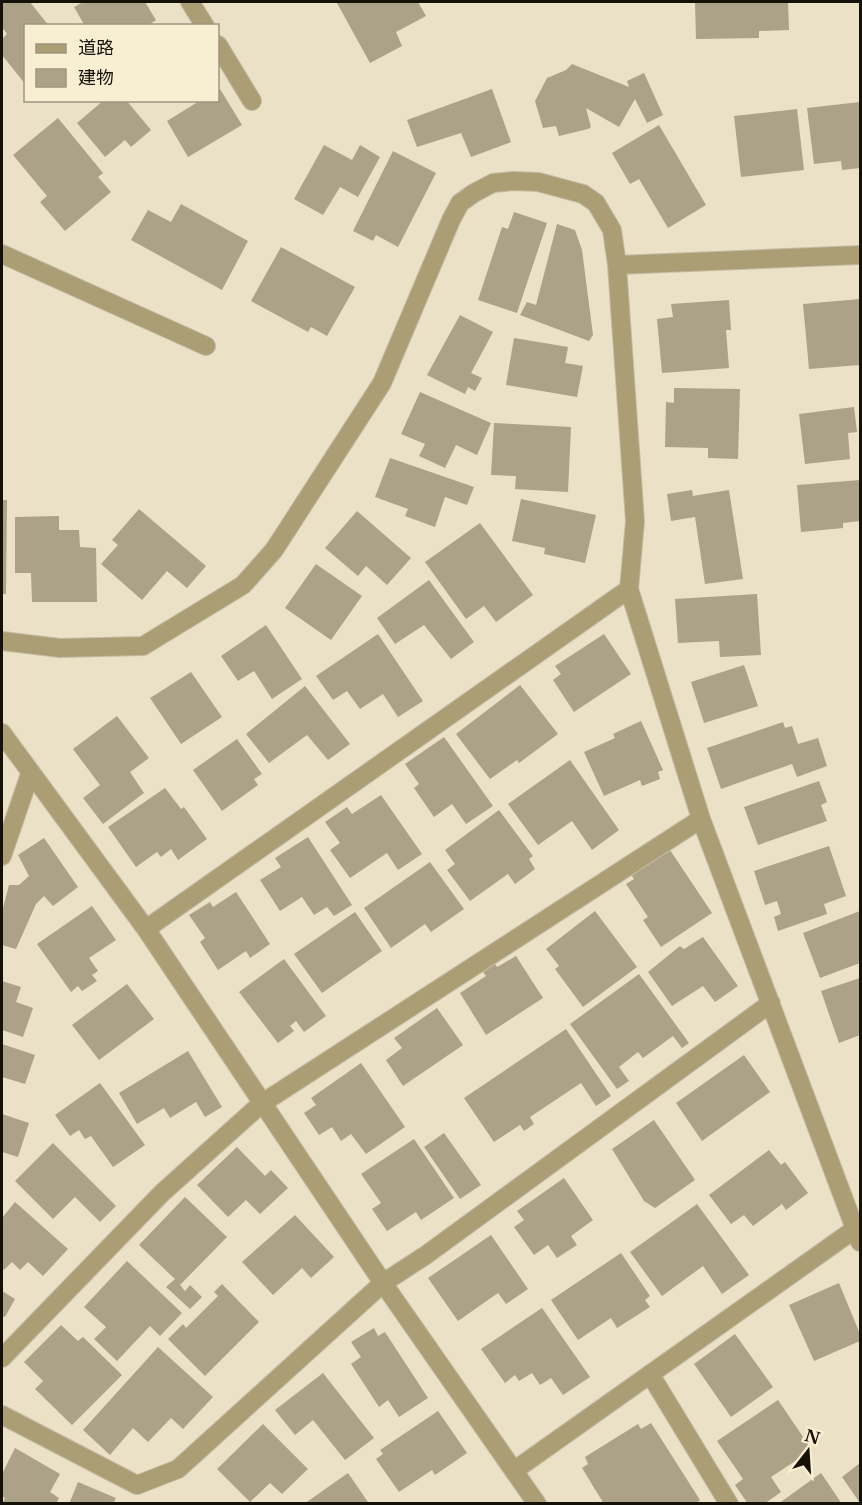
<svg xmlns="http://www.w3.org/2000/svg" width="862" height="1505" font-family="'Libre Baskerville','Noto Sans JP',serif">
  <style>
    .building { fill: #aba288 }
    .lines { fill: none; stroke-linecap: round; stroke-linejoin: round }
    .street-casing { stroke: #c4bca4; stroke-width: 20 }
    .street { stroke: #ab9e75; stroke-width: 18 }
  </style>
  <rect width="100%" height="100%" fill="#eae1c6"/>
  <path class="building" d="M2,2h28l19,24h-23v59l-24,-30v-16l5,-5 -5,-7z
    M83,2h62l11,18 -9,6h-62l-11,-19z
    M339,2h79l8,14 -30,16 6,14 -32,17 -33,-60z
    M695,2h93l1,28 -30,1v7l-63,1z
    M572,64l57,23 -2,-6 17,-8 19,42 -16,8 -12,-24 -16,28 -33,-19 5,19 -3,2 -29,7 -3,-10 -13,2 -8,-27 12,-23 19,-8z
    M220,89l22,36 -54,32 -21,-36 34,-21h17v-10z
    M492,89l19,53 -40,15 -10,-24 -44,14 -10,-27z
    M104,100h22l25,30 -20,17 -6,-7 -20,17 -28,-34z
    M860,102v66l-18,2 -1,-9 -27,3 -7,-56z
    M797,109l7,61 -63,7 -7,-61z
    M58,118l45,55 -5,4 13,15 -46,39 -25,-29 7,-6 -34,-41z
    M659,125l47,80 -38,23 -29,-49 -9,5 -18,-31z
    M324,145l28,15 8,-15 20,12 -22,40 -18,-10 -17,28 -29,-16z
    M393,151l43,22 -38,74 -22,-12 -3,6 -20,-10z
    M181,204l67,37 -26,49 -91,-50 17,-30 23,12z
    M514,212l33,11 -30,90 -39,-13 24,-73 6,2z
    M557,224l18,6 7,20 11,85 -4,6 -69,-26 7,-13 9,3z
    M281,247l74,40 -28,49 -16,-9 -3,5 -57,-31z
    M860,299v66l-51,4 -6,-65z
    M729,300l2,30h-5l3,38 -67,5 -5,-54 16,-2 -2,-13z
    M460,315l33,17 -22,41 11,5 -7,13 -7,-4 -3,7 -38,-19z
    M514,338l54,9 -3,16 18,3 -6,31 -71,-12z
    M674,388l66,1 -2,70 -30,-1v-10l-43,-1 1,-45 8,1z
    M420,392l71,31 -14,32 -21,-10 -11,23 -26,-12 6,-12 -24,-10z
    M854,407l3,25 -9,1 2,26 -45,5 -6,-50z
    M494,423l77,4 -3,65 -53,-3 1,-13 -25,-1z
    M390,458l84,29 -7,18 -22,-8 -10,30 -30,-11 3,-7 -33,-12z
    M860,480v41l-17,2v5l-42,4 -4,-47z
    M692,490l1,6 36,-6 14,89 -38,5 -10,-67 -24,4 -4,-27z
    M521,499l75,16 -11,48 -41,-9 1,-6 -33,-7z
    M2,500h5l-1,94h-4z
    M139,509l67,57 -19,22 -20,-17 -25,29 -41,-36 17,-19 -6,-5z
    M357,511l54,47 -24,27 -21,-19 -8,10 -33,-28z
    M59,516v14h20l1,17 16,1 1,54h-65l-1,-29h-16v-56z
    M480,523l53,72 -37,27 -12,-16 -18,13 -41,-57z
    M316,564l46,32 -31,44 -46,-32z
    M429,580l45,62 -23,17 -27,-34 -29,19 -18,-26z
    M757,594l4,61 -41,2 -1,-16 -41,2 -3,-44z
    M266,625l36,54 -30,20 -18,-28 -16,10 -17,-25z
    M378,634l45,67 -25,16 -15,-23 -23,15 -13,-18 -14,9 -17,-24z
    M604,634l27,40 -57,38 -21,-32 8,-6 -6,-8z
    M744,665l14,41 -54,17 -13,-41z
    M191,672l31,45 -41,27 -31,-46z
    M520,685l38,49 -39,29 -2,-3 -27,19 -34,-45z
    M305,686l45,58 -22,16 -21,-25 -38,28 -23,-29z
    M117,716l32,42 -19,14 14,21 -41,31 -20,-26 17,-13 -27,-36z
    M641,721l22,49 -5,2 2,7 -18,7 -2,-6 -36,16 -20,-44 31,-14 -2,-4z
    M783,722l2,6 7,-2 6,18 20,-6 9,28 -30,11 -5,-13 -71,25 -14,-41z
    M444,737l49,69 -27,18 -14,-20 -18,13 -20,-29 5,-4 -14,-20z
    M237,739l25,35 -8,5 4,6 -36,26 -29,-41z
    M570,760l49,70 -27,20 -20,-29 -34,24 -30,-41z
    M819,781l8,21 -6,3 6,16 -69,24 -14,-38z
    M165,788l16,21 3,-2 23,32 -29,21 -7,-11 -10,8 -4,-5 -21,15 -28,-40z
    M381,795l41,59 -24,16 -11,-17 -37,25 -20,-28 10,-7 -15,-21 22,-15 5,7z
    M499,810l34,46 -4,3 6,10 -20,15 -7,-10 -38,27 -23,-31 8,-6 -10,-14z
    M308,837l44,68 -18,11 -7,-9 -13,8 -12,-18 -22,14 -20,-31 21,-13 -6,-9z
    M44,838l34,49 -25,19 -9,-10 -8,8 -20,45 -14,-4v-33l7,-27h10l10,-9 -11,-21z
    M829,846l17,50 -22,8 3,10 -49,17 -4,-14 7,-3 -4,-13 -12,4 -11,-34z
    M668,847l44,66 -51,34 -18,-27 5,-3 -22,-33 8,-5 -4,-6z
    M430,862l34,47 -33,23 -6,-8 -34,24 -27,-40z
    M236,892l34,52 -20,14 -4,-7 -28,19 -18,-28 5,-4 -16,-23 21,-13 3,5z
    M92,906l24,34 -27,18 9,13 -6,4 5,6 -15,10 -4,-5 -7,6 -34,-48z
    M595,911l42,56 -54,40 -28,-38 4,-3 -13,-17z
    M860,911v52l-40,15 -17,-45z
    M355,912l27,39 -60,42 -28,-39z
    M703,937l35,49 -23,16 -12,-16 -31,20 -24,-34 32,-26 4,3z
    M516,956l27,42 -57,37 -26,-42 26,-17 -3,-4 12,-8 2,3z
    M284,959l42,57 -22,16 -8,-11 -6,5 4,5 -16,12 -39,-51z
    M639,974l50,69 -7,5 -9,-12 -30,22 -5,-6 -19,15 10,14 -12,8 -47,-65z
    M860,978v57l-21,8 -18,-52z
    M2,981l19,6 -5,15 17,6 -10,29 -21,-7z
    M127,984l27,35 -55,41 -27,-35z
    M437,1008l26,37 -60,41 -17,-26 16,-12 -8,-10z
    M566,1029l45,67 -15,10 -15,-23 -51,34 4,7 -10,7 -4,-6 -26,17 -30,-44z
    M2,1044l33,11 -10,29 -23,-7z
    M188,1051l34,56 -17,10 -9,-15 -26,16 -6,-10 -27,16 -18,-31z
    M744,1055l26,37 -68,49 -26,-38z
    M361,1063l44,64 -39,27 -15,-20 -10,7 -9,-14 -13,8 -15,-22 12,-8 -5,-7z
    M100,1083l45,62 -32,22 -22,-31 -6,3 -6,-9 -9,6 -15,-21z
    M2,1114l27,9 -11,34 -16,-5z
    M654,1120l41,60 -40,28 -11,-7 -32,-52z
    M444,1133l37,52 -21,14 -36,-52z
    M414,1139l40,59 -33,22 -5,-8 -29,19 -15,-22 9,-6 -20,-29z
    M53,1143l63,63 -16,16 -25,-25 -22,22 -38,-38z
    M237,1147l28,29 6,-6 17,18 -28,26 -14,-14 -18,17 -31,-32z
    M769,1150l12,15 4,-3 23,31 -22,17 -4,-6 -29,22 -9,-11 -13,9 -22,-29z
    M564,1178l29,42 -22,16 6,9 -20,13 -9,-13 -14,10 -20,-28 10,-7 -7,-9z
    M185,1197l42,40 -47,48 5,6 5,-6 12,12 -12,12 -24,-22 9,-8 -36,-34z
    M15,1202l53,47 -25,27 -15,-14 -8,8 -8,-8 -8,8 -2,-3v-49z
    M697,1204l52,71 -27,19 -19,-28 -41,30 -32,-44z
    M295,1215l39,42 -23,21 -9,-10 -29,27 -31,-33z
    M491,1235l37,54 -22,15 -8,-11 -40,28 -30,-43z
    M621,1253l29,43 -5,4 5,7 -33,21 -6,-10 -33,22 -27,-40z
    M127,1261l55,52 -22,23 -10,-10 -33,35 -23,-22 12,-12 -22,-20z
    M839,1283l21,51v7l-46,20 -25,-56z
    M222,1284l37,38 -54,54 -37,-37 15,-15 3,4 32,-32 -4,-4z
    M2,1291l13,8 -10,18 -3,-1z
    M542,1308l48,69 -27,18 -12,-17 -11,7 -8,-12 -13,8 -4,-6 -10,8 -24,-34z
    M61,1325l17,16 5,-4 39,38 -50,50 -37,-36 8,-8 -19,-19z
    M374,1328l4,8 7,-4 43,66 -29,19 -11,-17 -9,7 -28,-43 10,-7 -10,-15z
    M735,1334l38,53 -42,30 -37,-53z
    M158,1347l55,50 -30,32 -12,-11 -23,24 -15,-14 -23,27 -27,-25z
    M323,1373l51,65 -29,22 -32,-40 -18,15 -20,-25z
    M778,1400l34,50 -41,27 10,15 -17,12h-16l-13,-19 8,-6 -26,-38z
    M438,1411l29,42 -32,22 -3,-5 -33,22 -23,-33 7,-5 -3,-4z
    M651,1423l49,77 -5,4h-91l-22,-36 6,-4 -3,-7 53,-33 3,5z
    M263,1424l45,45 -26,25 -12,-11 -20,19 -33,-33z
    M15,1448l45,26 -10,18 9,6 -3,6h-54l3,-6 -3,-2v-22z
    M860,1463v40l-18,-26z
    M348,1473l20,29 -2,2h-62z
    M821,1473l21,31h-64z
    M78,1482l38,16 -3,6h-44z"/>
  <g class="lines">
    <defs>
      <path id="street" d="M190,2l15,24
        M218,45l34,56
        M2,254l204,92
        M617,265l243,-10
        M2,641l58,7 83,-2 100,-61 31,-35 108,-167 69,-163 9,-17 14,-10 19,-10 21,-2 24,1 45,12 13,9 16,27 5,35 18,256 -6,68 72,230 159,423
        M2,733l144,196 237,354 154,221
        M2,856l28,-82
        M146,929l483,-340
        M2,1358l160,-165 99,-89 440,-285
        M650,1374l79,130
        M2,1415l135,70 41,-16 205,-186 43,-28 345,-252
        M515,1470l340,-241"/>
    </defs>
    <use href="#street" class="street-casing"/>
    <use href="#street" class="street"/>
  </g>
  <rect width="862" height="1505" fill="none" stroke="#151108" stroke-width="6"/>
  <rect x="24" y="24" width="195" height="78" fill="#f8efd2" stroke="#9d9681" stroke-width="1.5"/>
  <rect x="36" y="44" width="30" height="9" fill="#ab9e75" stroke="#9d9681" stroke-width="1.5"/>
  <text x="78" y="54" font-size="18" fill="#151108">道路</text>
  <rect x="36" y="69" width="30" height="18" fill="#aba288" stroke="#9d9681" stroke-width="1.5"/>
  <text x="78" y="84" font-size="18" fill="#151108">建物</text>
  <g transform="translate(808 1451) rotate(17)" stroke="#f8efd2" stroke-width="4.5" paint-order="stroke">
  <path d="M0-4.5L10 22L0 15L-10 22Z" fill="#151108"/>
  <text y="-9" font-size="16" font-weight="bold" text-anchor="middle" fill="#151108">N</text>
  </g>
</svg>
